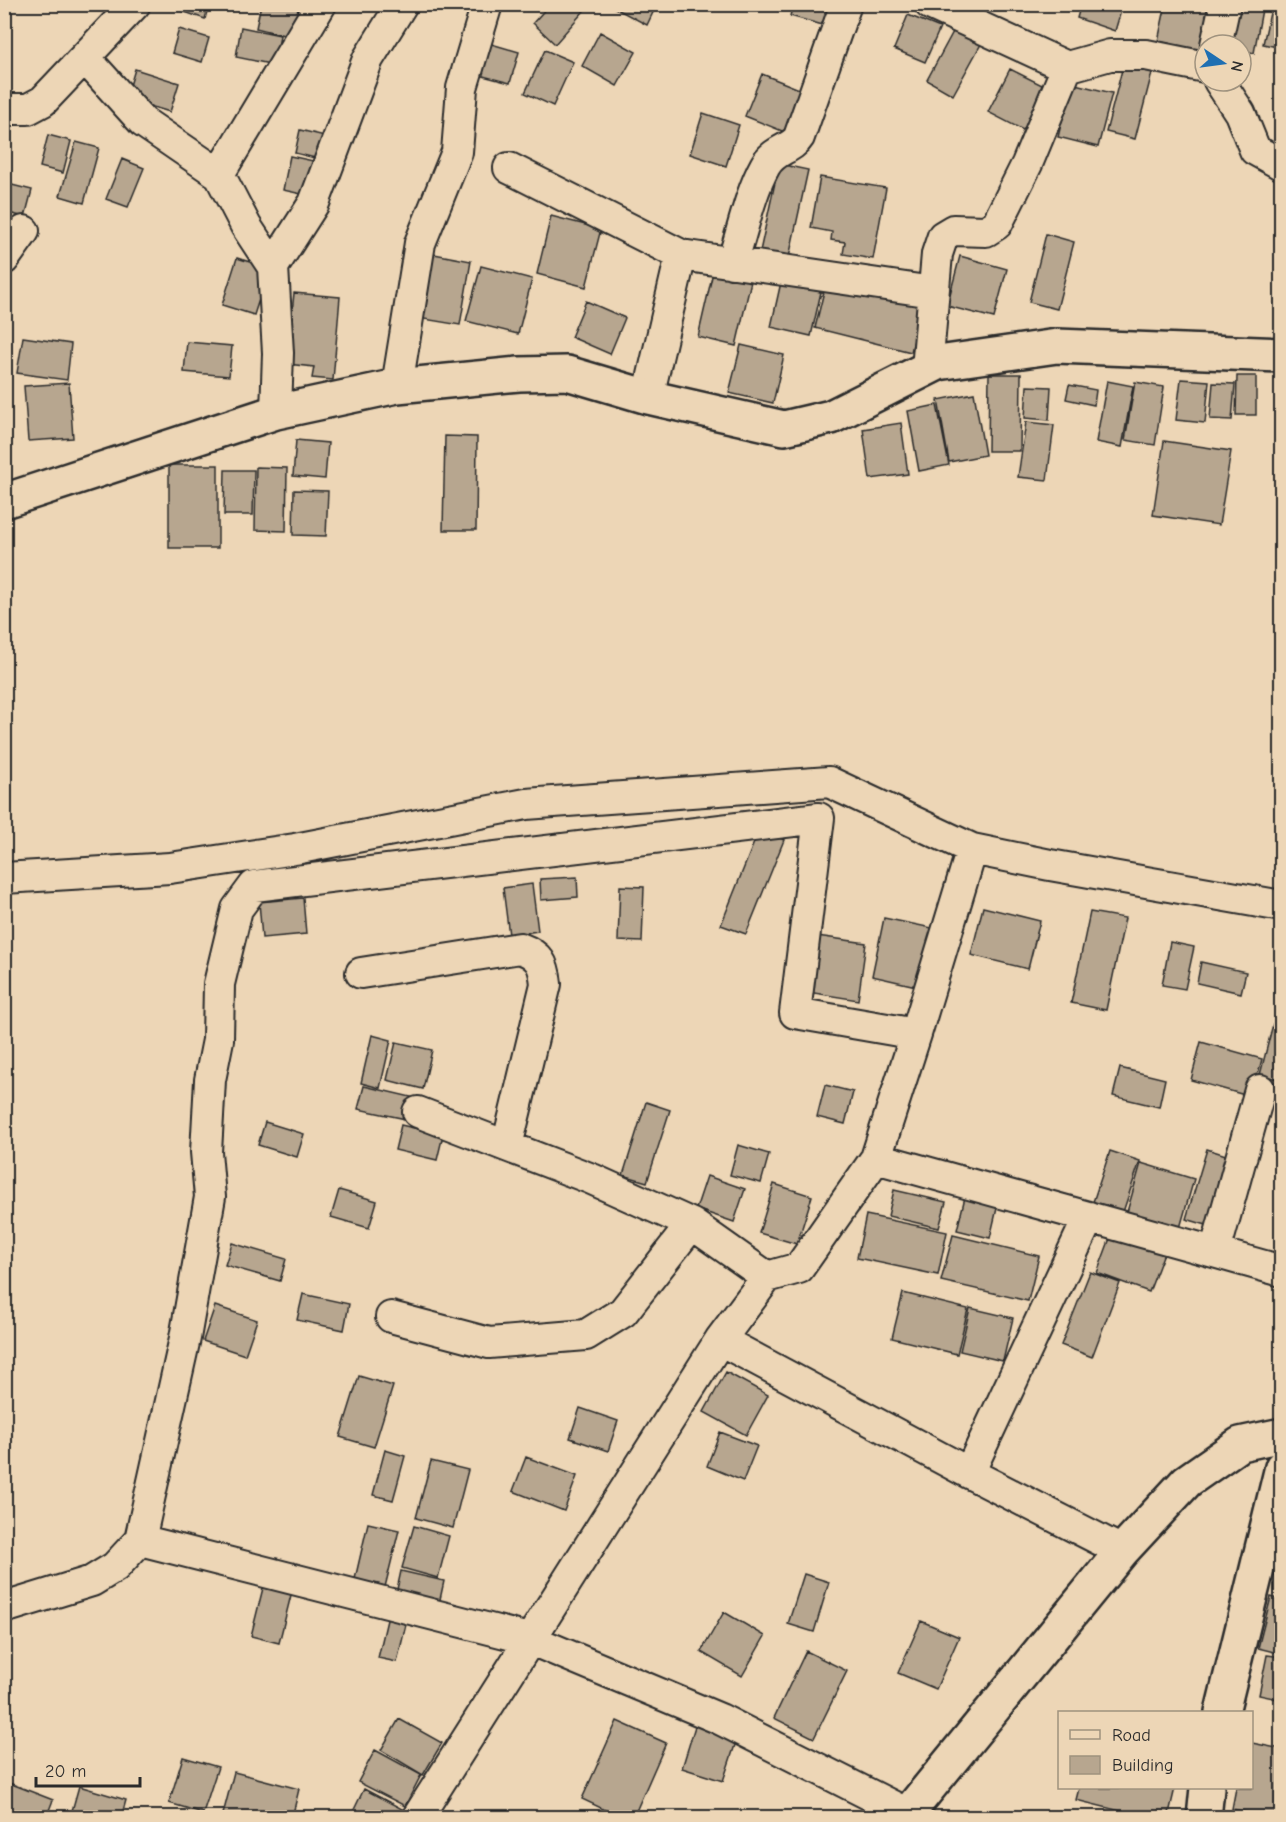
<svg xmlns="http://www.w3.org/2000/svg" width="1286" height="1822" font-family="'Comic Neue',sans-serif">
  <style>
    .building { fill: #b7a68f; stroke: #2b2b2b; stroke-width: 1.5 }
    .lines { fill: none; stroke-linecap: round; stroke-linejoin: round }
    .street-casing { stroke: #2b2b2b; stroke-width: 34 }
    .secondary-casing { stroke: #2b2b2b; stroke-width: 38 }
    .street { stroke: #edd6b6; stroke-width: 30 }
    .secondary { stroke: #edd6b6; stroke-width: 33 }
  </style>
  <rect width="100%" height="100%" fill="#edd6b6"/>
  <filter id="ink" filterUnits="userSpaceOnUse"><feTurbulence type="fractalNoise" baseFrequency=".0167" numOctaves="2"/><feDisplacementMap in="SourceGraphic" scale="12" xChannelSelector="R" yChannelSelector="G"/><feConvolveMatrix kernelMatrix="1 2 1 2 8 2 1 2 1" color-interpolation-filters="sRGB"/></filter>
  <g filter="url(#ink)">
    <path class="building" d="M177,4h32l-4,15 -29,-10z
      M261,4h38l-7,33 -36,-9z
      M550,4h40l-35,40 -22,-21z
      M615,4h42l-10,21 -34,-18z
      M793,4h43l-6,23 -40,-11z
      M1081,4h42l-8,27 -38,-13z
      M1166,4h46l-11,47 -43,-10z
      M1233,4h30l-9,49 -13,-3v-5h-16z
      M1272,4h10v44l-19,-4z
      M908,15l32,13 -15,34 -31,-13z
      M241,27l39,8 -5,30 -39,-8z
      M179,29l30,9 -7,24 -30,-9z
      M954,30l27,14 -28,51 -26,-15z
      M600,32l36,20 -19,34 -35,-20z
      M488,43l31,9 -9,31 -31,-8z
      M545,50l28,12 -20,44 -28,-13z
      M1124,62l29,7 -18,70 -29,-7z
      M135,69l44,14 -9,29 -44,-13z
      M1010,69l40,20 -23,43 -39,-20z
      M762,74l42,17 -17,42 -42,-17z
      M1071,83l41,10 -14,54 -40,-10z
      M703,113l36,12 -13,41 -36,-12z
      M300,130l29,7 -6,23 -28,-7z
      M48,135l23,6 -8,32 -23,-6z
      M76,142l23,6 -15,55 -24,-7z
      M290,156l28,6 -7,34 -28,-6z
      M122,159l22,9 -16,39 -22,-8z
      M779,164l29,6 -20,92 -29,-6z
      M820,177l66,11 -13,71 -30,-5 2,-12 -14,-2 1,-8 -21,-4z
      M4,183l28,7 -7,27 -21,-5z
      M551,216l50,13 -15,58 -49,-13z
      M1046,234l28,8 -17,67 -28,-7z
      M429,253l42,8 -11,64 -42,-7z
      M960,256l47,13 -13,49 -47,-12z
      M237,258l32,10 -15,47 -32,-10z
      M481,266l51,13 -14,55 -52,-13z
      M713,272l38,9 -15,65 -38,-9z
      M827,279l96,24 -12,49 -96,-24z
      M781,282l40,10 -10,44 -40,-9z
      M294,293l46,4 -7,83 -21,-2 2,-11 -27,-3z
      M586,301l39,17 -15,36 -39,-17z
      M23,337l48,7 -4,36 -50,-7z
      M187,342l45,4 -3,30 -45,-4z
      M741,345l43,10 -11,48 -44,-10z
      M989,374h32l-1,77h-32z
      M1237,376h19v39h-20z
      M1181,379l28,2 -4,42 -29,-3z
      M1107,381l26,5 -11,61 -26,-5z
      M1135,382l29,5 -9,58 -30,-5z
      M69,383l4,55 -45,3 -4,-55z
      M1213,383l22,1 -3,36 -22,-1z
      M1069,385l27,5 -2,15 -28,-6z
      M1027,386l24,1 -2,33 -24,-2z
      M974,393l11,62 -36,7 -11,-62z
      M937,405l12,60 -30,6 -11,-60z
      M1026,422l28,3 -7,55 -29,-3z
      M901,423l7,51 -38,5 -7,-50z
      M445,436l32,1 -1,93h-33z
      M296,440l32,3 -3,36 -32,-3z
      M1164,441l67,10 -12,74 -66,-10z
      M169,465h49v83h-49z
      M256,467l31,1 -1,63 -31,-1z
      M225,470h29l-1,45h-29z
      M294,490l34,1 -2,45 -33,-1z
      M759,830l25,10 -38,94 -25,-9z
      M577,877l1,20 -37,3 -1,-21z
      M532,884l6,47 -29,4 -6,-47z
      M620,886l24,1 -2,55 -24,-1z
      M303,898l3,36 -44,4 -3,-36z
      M983,907l57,14 -12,48 -57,-14z
      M1090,912l35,6 -19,92 -35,-7z
      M884,918l53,11 -12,59 -53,-12z
      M810,935l56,8 -8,57 -57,-9z
      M1170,942l24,5 -9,42 -23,-4z
      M1201,962l45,10 -5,21 -44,-10z
      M1273,1024l9,3v53l-22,-5z
      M372,1035l19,5 -11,48 -19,-5z
      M396,1042l36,8 -9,39 -36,-9z
      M1201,1042l61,17 -10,38 -61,-17z
      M1120,1068l45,11 -6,28 -46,-11z
      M825,1085l28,7 -8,32 -28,-7z
      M364,1086l47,11 -5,22 -48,-10z
      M646,1102l24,8 -23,72 -24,-7z
      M265,1122l39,12 -7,23 -39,-12z
      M401,1125l42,10 -6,25 -42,-10z
      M738,1145l31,9 -8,29 -31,-8z
      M1207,1149l25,8 -22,69 -24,-7z
      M1110,1151l30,10 -19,57 -30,-10z
      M1141,1163l53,16 -14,49 -53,-16z
      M707,1176l38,13 -11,33 -38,-13z
      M774,1184l38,12 -15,48 -38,-11z
      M339,1190l38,11 -8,27 -38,-11z
      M894,1190l52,12 -7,26 -51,-12z
      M965,1197l33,7 -8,34 -33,-8z
      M866,1215l81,17 -9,43 -81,-17z
      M1112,1233l52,20 -15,39 -52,-19z
      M953,1235l86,21 -11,45 -87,-20z
      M232,1243l54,16 -6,22 -55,-16z
      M1090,1272l30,11 -28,74 -31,-12z
      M903,1293l65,16 -11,45 -65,-16z
      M303,1294l46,10 -5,26 -47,-10z
      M215,1306l42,14 -12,35 -42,-14z
      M970,1308l43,10 -10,43 -43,-10z
      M726,1372l42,23 -22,40 -42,-23z
      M359,1376l34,10 -19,61 -34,-10z
      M580,1408l38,13 -10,30 -38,-13z
      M720,1432l37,14 -14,35 -36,-15z
      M385,1450l20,6 -12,44 -20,-5z
      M526,1457l51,19 -13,35 -51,-20z
      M431,1461l37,9 -15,58 -37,-10z
      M368,1523l31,7 -14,57 -30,-8z
      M414,1526l35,10 -11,42 -36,-10z
      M401,1571l43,10 -5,23 -43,-10z
      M804,1574l25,8 -15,50 -26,-8z
      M266,1576l28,7 -15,60 -28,-7z
      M1271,1597l11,3v54l-24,-6z
      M390,1607l19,5 -12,50 -19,-4z
      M724,1612l41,24 -23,40 -41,-24z
      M921,1621l38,16 -23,52 -38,-16z
      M806,1651l41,20 -33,67 -40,-20z
      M1267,1655l15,2v43l-23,-5z
      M399,1719l43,24 -19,32 -42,-25z
      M617,1721l49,22 -33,75h-11l-40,-19z
      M696,1723l42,13 -15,45 -41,-13z
      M1252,1743l30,6v36l-7,33 -43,-9 4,-21h16z
      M375,1750l46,25 -16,31 -47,-24z
      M183,1757l35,10 -15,46 -34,-10z
      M234,1772l65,17 -7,29h-70z
      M4,1781l49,19 -7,18h-42z
      M79,1786l47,14 -5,18h-51z
      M1079,1788h96l-7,30h-20l-72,-18z
      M364,1789l40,21 -4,8h-50z"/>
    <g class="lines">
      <defs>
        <path id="street" d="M930,4l137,63
          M1216,45l9,-41
          M86,59l57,63 76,52 27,52 27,41
          M1219,81l21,32 15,37 27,15
          M4,109h24l15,-8 92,-97
          M509,168l172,87 252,37
          M219,174l102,-170
          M4,259l20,-28
          M732,263c10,-30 18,-70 33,-97 9,-17 26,-16 34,-29l47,-133
          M927,369l10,-115 6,-18 10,-6 33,1 11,-7 30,-60 40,-97 43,-12h36l59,12
          M397,386l23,-143 37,-91 5,-64 25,-84
          M648,397l33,-142
          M276,412l2,-59 -5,-86 41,-64 54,-144 34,-55
          M4,878l166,-10 125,-19 231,-45 303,-22 143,67 78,16 232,41
          M361,973l159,-25c19,7 24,15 26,36l-39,162
          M916,1034l56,-185
          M418,1112l174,67 100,45
          M1215,1252l45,-162
          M391,1317l98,26 97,-8 37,-23 69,-88 75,53
          M720,1340l249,133 153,78
          M969,1473l120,-256
          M140,1540l389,99 191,80 188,95
          M4,1608l88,-27 23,-14 25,-27 45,-202 25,-141 -4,-45 4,-72 8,-40 1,-56 18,-75 17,-23 565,-68 -24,195 121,21 -40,124
          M417,1818l303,-478 47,-63 32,-9 77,-110 406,113"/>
        <path id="secondary" d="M4,501l272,-89 121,-26 122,-12 48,-1 81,24 136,31 47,-11 107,-54 119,-17 225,9
          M1222,1712l60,-245
          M904,1818l218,-267 65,-70 53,-37 42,-9
          M1204,1818l3,-30"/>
      </defs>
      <use href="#street" class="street-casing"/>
      <use href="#secondary" class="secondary-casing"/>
      <use href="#street" class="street"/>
      <use href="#secondary" class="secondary"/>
    </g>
  </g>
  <rect width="1286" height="1822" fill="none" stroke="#edd6b6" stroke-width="24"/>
  <rect x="12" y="12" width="1262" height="1798" fill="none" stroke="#2b2b2b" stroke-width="2" filter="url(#ink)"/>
  <rect x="1058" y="1711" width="195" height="78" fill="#edd6b6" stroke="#9f927e" stroke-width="1.5"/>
  <rect x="1070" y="1730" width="30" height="9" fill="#edd6b6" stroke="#9f927e" stroke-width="1.5"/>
  <text x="1112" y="1741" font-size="18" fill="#2b2b2b">Road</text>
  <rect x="1070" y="1756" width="30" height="18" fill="#b7a68f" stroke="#9f927e" stroke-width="1.5"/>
  <text x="1112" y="1771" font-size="18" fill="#2b2b2b">Building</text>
  <g transform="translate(1223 63) rotate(103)"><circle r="28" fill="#edd6b6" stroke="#9f927e" stroke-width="1.5"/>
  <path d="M0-4.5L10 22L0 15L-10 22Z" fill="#1f6fb2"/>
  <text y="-9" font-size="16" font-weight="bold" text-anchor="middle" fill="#2b2b2b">N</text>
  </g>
  <path d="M36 1777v9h104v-9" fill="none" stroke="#2b2b2b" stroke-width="3"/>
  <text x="45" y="1777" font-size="18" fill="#2b2b2b" stroke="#edd6b6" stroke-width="4.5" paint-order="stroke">20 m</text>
</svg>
